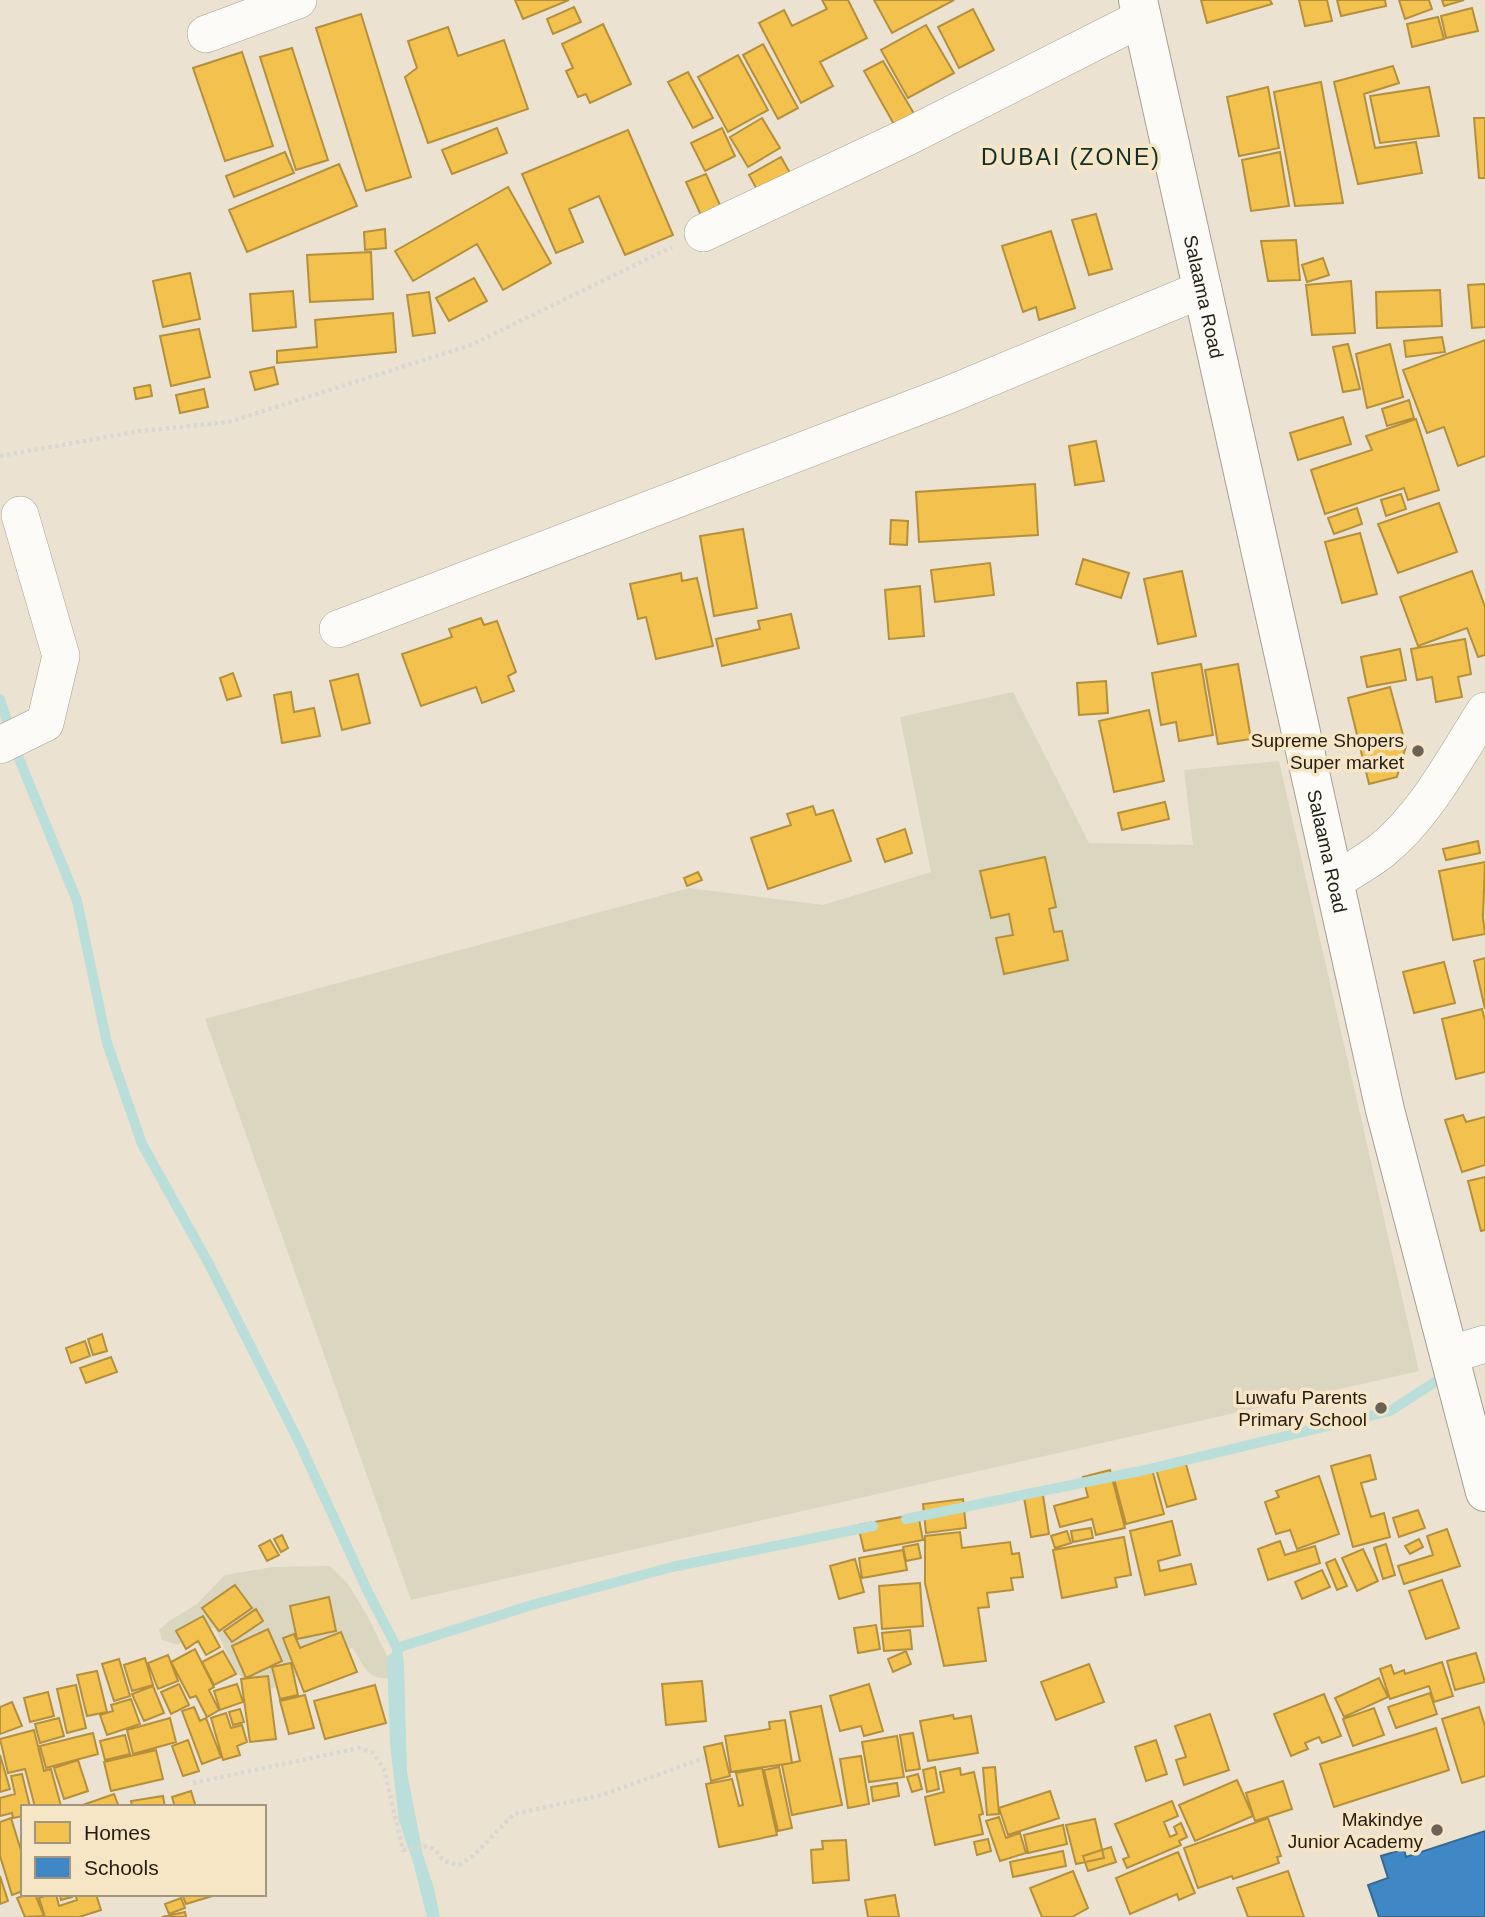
<svg xmlns="http://www.w3.org/2000/svg" width="1485" height="1917" font-family="Arial,sans-serif">
  <style>
    .green { fill: #dad6c0 }
    .water { fill: #baded9 }
    .homes { fill: #f2c14e; stroke: #b4903c; stroke-width: 2 }
    .schools { fill: #3f88c5; stroke: #37688f; stroke-width: 2 }
    .lines { fill: none; stroke-linecap: round; stroke-linejoin: round }
    .stream { stroke: #baded9; stroke-width: 10 }
    .street-casing { stroke: #a79f92; stroke-width: 38 }
    .secondary-casing { stroke: #a79f92; stroke-width: 40 }
    .path { stroke: #d9d7d2; stroke-width: 4.5; stroke-dasharray: 3.5 3.5; stroke-linecap: butt }
    .street { stroke: #fcfbf8; stroke-width: 37 }
    .secondary { stroke: #fcfbf8; stroke-width: 38 }
    .poi-dot { fill: #6a6355; stroke: #f7e6c6; stroke-width: 2.5 }
    .labels { text-anchor: middle; stroke-width: 7; stroke-linejoin: round; paint-order: stroke }
    .street-label { font-size: 19px; fill: #241e12; stroke: #f7e6c6 }
    .poi-label { font-size: 19px; fill: #241e12; stroke: #f7e6c6; text-anchor: end }
    .quarter-label { font-size: 23px; letter-spacing: 2px; fill: #0e302c; stroke: #f7e6c6 }
  </style>
  <rect width="100%" height="100%" fill="#ece2d1"/>
  <path class="green" d="M1013,692l76,151 104,2 -9,-75 95,-9 140,610 -1008,229 -206,-581 484,-131 134,17 108,-33 -31,-155z
    M330,1566l18,18 20,33 21,43v18c-24,2 -24,-14 -37,-30l-17,7 -56,32 -21,3 -23,-19 -20,-43h-16l-21,17 -16,-5 -3,-10 10,-9 28,-17 28,-29 48,-8z"/>
  <path class="water" d="M394,1651l6,3 4,14 3,104 16,83 11,33 6,29h-13l-14,-55 -14,-41 -9,-77 -3,-87z"/>
  <path class="homes" d="M515,0h54l-46,19z
    M822,0h26l19,38 -47,24 13,24 -32,17 -42,-80 25,-13 8,16 35,-17z
    M874,0h80l-62,33z
    M1201,0h69l2,4 -65,19z
    M1299,0h28l5,21 -27,5z
    M1337,0h48l1,6 -45,10z
    M1399,0h30l3,9 -27,10z
    M1442,0h22l-20,6z
    M574,7l7,15 -28,12 -6,-15z
    M1472,8l6,23 -32,7 -5,-22z
    M973,9l21,41 -35,18 -21,-41z
    M361,14l50,163 -45,14 -50,-163z
    M1438,17l6,22 -32,8 -5,-23z
    M603,24l28,60 -41,19 -4,-9 -8,3 -12,-26 7,-3 -11,-24z
    M926,25l28,48 -46,25 -27,-48z
    M448,27l10,29 46,-16 24,69 -100,34 -23,-66 12,-9 -9,-27z
    M763,44l35,64 -20,11 -35,-64z
    M292,48l36,112 -32,10 -36,-113z
    M242,52l31,94 -48,15 -32,-93z
    M738,55l30,55 -40,22 -30,-55z
    M883,61l33,56 -20,11 -32,-57z
    M1393,66l6,17 -35,11 11,54 41,-6 6,31 -64,11 -24,-102z
    M688,72l25,46 -20,10 -25,-46z
    M1321,82l22,121 -48,3 -21,-114z
    M1268,87l11,61 -40,8 -12,-59z
    M1429,87l10,49 -59,7 -10,-47z
    M762,118l18,30 -32,19 -18,-30z
    M1474,118h11v60h-6z
    M497,128l10,25 -55,21 -10,-24z
    M722,128l13,28 -30,15 -14,-28z
    M628,130l45,105 -48,20 -26,-59 -30,13 14,33 -27,11 -34,-79z
    M285,152l9,21 -60,24 -8,-21z
    M1280,152l9,54 -38,5 -9,-51z
    M781,157l13,23 -33,17 -12,-22z
    M339,164l18,42 -110,46 -18,-42z
    M706,174l18,40 -20,8 -18,-40z
    M508,187l43,76 -48,27 -26,-46 -64,37 -18,-30z
    M1096,214l16,55 -23,6 -17,-55z
    M385,229l1,19 -21,2 -1,-18z
    M1051,231l24,77 -36,12 -3,-13 -13,5 -21,-66z
    M1296,240l4,40 -32,1 -7,-40z
    M371,252l2,47 -63,3 -3,-47z
    M1323,258l6,17 -22,7 -5,-17z
    M190,273l10,46 -37,8 -10,-46z
    M474,278l13,23 -38,20 -13,-23z
    M1351,281l4,52 -43,2 -6,-50z
    M1485,284v43l-13,1 -4,-43z
    M1440,290l2,36 -65,2 -1,-36z
    M293,291l3,36 -43,4 -3,-37z
    M429,292l6,41 -22,3 -6,-41z
    M393,313l3,39 -119,11v-12l40,-4 -2,-27z
    M199,329l11,48 -39,9 -11,-50z
    M1442,337l3,15 -39,5 -2,-16z
    M1485,340v116l-27,10 -14,-39 -17,6 -24,-63z
    M1348,344l12,45 -17,3 -10,-45z
    M1390,344l13,53 -36,11 -11,-54z
    M274,367l4,17 -23,6 -5,-18z
    M150,385l2,11 -16,3 -2,-11z
    M204,389l4,18 -28,6 -4,-18z
    M1409,400l5,18 -27,8 -5,-17z
    M1343,417l8,27 -53,16 -8,-27z
    M1416,419l23,71 -31,10 -4,-12 -79,26 -14,-44 61,-20 -6,-14z
    M1096,441l8,40 -29,4 -6,-39z
    M1035,484l3,51 -119,7 -3,-50z
    M1401,494l5,15 -20,7 -5,-16z
    M1439,503l18,49 -59,21 -20,-49z
    M1357,508l5,16 -28,10 -6,-16z
    M891,520l17,1 -1,24 -17,-1z
    M743,529l14,79 -43,8 -14,-80z
    M1360,533l17,61 -35,9 -17,-61z
    M1083,559l46,14 -8,25 -45,-14z
    M990,563l4,32 -59,7 -4,-32z
    M1182,571l14,65 -38,8 -14,-65z
    M1472,571l13,36v48l-7,2 -11,-29 -49,18 -18,-49z
    M681,573l1,8 15,-3 16,68 -57,13 -10,-42 -8,2 -8,-35z
    M920,586l4,50 -35,3 -4,-49z
    M791,614l8,34 -77,18 -6,-27 44,-10 -2,-8z
    M481,618l3,7 13,-4 19,51 -8,4 6,15 -32,12 -6,-16 -55,19 -19,-52 50,-17 -3,-8z
    M1465,639l6,35 -13,3 4,20 -26,5 -4,-25 -15,3 -6,-31z
    M1400,649l6,31 -39,7 -6,-30z
    M1201,664l12,71 -34,6 -3,-19 -15,3 -9,-52z
    M1238,664l13,75 -33,5 -13,-74z
    M233,673l8,23 -14,4 -7,-22z
    M358,674l12,49 -28,7 -12,-49z
    M1106,681l2,32 -29,2 -2,-32z
    M1390,687l16,59 -9,31 -28,7 -21,-86z
    M291,692l3,20 20,-4 6,28 -38,7 -8,-48z
    M1149,710l15,71 -50,11 -15,-71z
    M1165,802l4,17 -47,11 -4,-17z
    M813,806l3,9 17,-5 18,51 -83,28 -17,-51 40,-13 -4,-11z
    M905,829l7,24 -27,9 -8,-23z
    M1478,841l2,12 -34,7 -3,-11z
    M1045,857l11,50 -7,2 5,23 8,-1 6,29 -64,14 -8,-36 17,-3 -4,-21 -18,4 -11,-47z
    M1485,862l-2,55 2,17 -32,6 -14,-69z
    M698,872l4,8 -15,6 -3,-8z
    M1485,958v51l-11,-48z
    M1444,962l11,41 -41,10 -11,-41z
    M1482,1009l3,11v52l-29,7 -14,-60z
    M1463,1115l3,7 19,-5v48l-23,7 -17,-52z
    M1485,1177v53l-4,1 -13,-50z
    M102,1334l5,17 -14,4 -5,-16z
    M85,1341l5,15 -19,7 -5,-15z
    M111,1357l6,15 -31,11 -6,-15z
    M1370,1455l6,24 -15,4 10,34 13,-4 6,24 -37,10 -22,-81z
    M1185,1461l11,38 -29,8 -11,-38z
    M1152,1469l12,45 -38,10 -12,-45z
    M1110,1470l15,58 -29,7 -4,-16 -32,8 -6,-21 34,-9 -5,-20z
    M1319,1476l20,58 -42,15 -7,-19 -14,4 -11,-32 14,-5 -3,-6z
    M1042,1489l7,45 -18,3 -8,-45z
    M963,1499l3,29 -40,5 -3,-29z
    M1418,1510l7,18 -26,9 -6,-19z
    M918,1514l5,26 -59,11 -6,-26z
    M1172,1521l8,34 -22,6 2,10 31,-7 5,20 -51,11 -15,-64z
    M1091,1528l2,10 -20,4 -2,-11z
    M1447,1529l13,37 -56,18 -6,-18 35,-11 -6,-19z
    M1067,1531l4,12 -16,5 -4,-12z
    M960,1532l2,16 48,-6 2,12 7,-1 4,24 -12,1 2,12 -26,3 2,14 -11,1 8,53 -42,5 -19,-83v-47z
    M282,1535l6,13 -7,4 -7,-13z
    M1124,1537l7,38 -16,3 2,9 -55,11 -9,-48z
    M1419,1539l4,8 -13,7 -5,-8z
    M270,1540l9,15 -12,6 -8,-15z
    M1280,1541l5,14 30,-9 5,17 -52,17 -10,-31z
    M918,1544l3,14 -15,3 -3,-14z
    M1386,1544l9,31 -12,4 -9,-31z
    M1363,1549l15,32 -21,10 -15,-33z
    M903,1550l4,20 -45,8 -3,-20z
    M855,1559l9,33 -25,7 -9,-33z
    M1335,1559l12,27 -10,4 -11,-27z
    M1322,1570l8,17 -28,12 -7,-17z
    M1442,1580l17,48 -33,11 -17,-48z
    M920,1583l3,43 -41,3 -3,-43z
    M235,1585l17,23 -33,23 -17,-23z
    M329,1597l7,34 -39,8 -7,-33z
    M256,1609l7,12 -31,21 -8,-11z
    M203,1616l17,31 -14,8 -8,-14 -12,8 -10,-18z
    M876,1625l4,24 -22,4 -4,-25z
    M268,1629l14,32 -36,17 -14,-32z
    M910,1630l2,19 -28,2 -2,-18z
    M341,1632l16,40 -53,20 -21,-54 11,-4 6,14z
    M195,1649l19,38 -5,3 10,20 -12,7 -11,-21 -6,2 -19,-36z
    M223,1651l13,23 -22,11 -12,-23z
    M906,1651l5,13 -18,8 -5,-13z
    M1476,1653l9,29 -30,8 -8,-29z
    M168,1655l10,26 -20,8 -10,-26z
    M145,1658l8,27 -21,6 -8,-26z
    M119,1659l11,37 -16,5 -12,-37z
    M1442,1662l11,34 -19,6 -5,-16 -39,13 -10,-30 11,-4 3,9 10,-4 1,4z
    M291,1663l7,32 -18,4 -8,-32z
    M1089,1664l15,38 -48,18 -15,-38z
    M97,1671l10,41 -20,4 -10,-41z
    M268,1676l8,63 -26,3 -9,-63z
    M1379,1678l9,19 -44,20 -9,-19z
    M702,1681l4,40 -40,4 -4,-41z
    M179,1684l10,21 -18,9 -10,-22z
    M237,1684l6,18 -23,8 -6,-19z
    M869,1684l14,47 -19,5 -3,-10 -21,5 -10,-35z
    M76,1685l10,43 -19,5 -10,-44z
    M375,1685l11,38 -61,16 -11,-38z
    M153,1686l11,27 -20,8 -12,-27z
    M48,1692l6,24 -24,6 -6,-24z
    M1430,1693l7,21 -41,14 -8,-21z
    M1324,1694l17,42 -19,7 -3,-6 -14,6 3,6 -17,7 -17,-42z
    M305,1695l9,33 -25,6 -9,-33z
    M131,1699l9,25 -33,11 -7,-20 13,-4 -2,-6z
    M12,1702l10,24 -22,8v-27z
    M821,1706l21,99 -50,10 -10,-50 18,-4 -10,-49z
    M194,1707l6,14 6,-3 15,39 -19,7 -20,-53z
    M1479,1707l6,19v50l-23,7 -20,-64z
    M1374,1708l10,27 -31,11 -10,-27z
    M240,1709l4,13 -11,3 -4,-13z
    M226,1713l5,15 11,-3 5,17 -10,4 3,9 -17,5 -12,-42z
    M1210,1714l19,56 -45,15 -8,-25 10,-3 -11,-31z
    M953,1715l1,4 17,-3 7,37 -50,8 -8,-40z
    M59,1718l5,18 -24,7 -5,-19z
    M170,1718l6,24 -43,12 -6,-24z
    M785,1720l7,43 -61,9 -6,-36 45,-7 -1,-7z
    M1436,1728l13,42 -115,37 -14,-43z
    M34,1730l10,41 7,-2 10,37 -26,1 -10,-38 -17,4 -8,-34z
    M93,1733l5,21 -52,14 -6,-22z
    M913,1733l7,36 -14,2 -6,-36z
    M125,1735l5,19 -25,6 -5,-19z
    M897,1736l7,41 -35,5 -7,-40z
    M188,1740l11,31 -16,5 -11,-30z
    M1156,1740l11,34 -21,7 -11,-34z
    M722,1743l8,33 -19,5 -7,-34z
    M156,1750l7,29 -52,12 -7,-29z
    M0,1755l10,34 -10,3z
    M861,1756l8,48 -21,4 -8,-49z
    M78,1760l10,31 -24,8 -10,-31z
    M779,1767l13,61 -14,3 -14,-61z
    M935,1767l4,22 -12,3 -4,-22z
    M995,1767l4,47 -12,1 -4,-47z
    M762,1768l15,67 -58,12 -13,-63 26,-5 7,27 4,-1 -7,-32z
    M960,1768l1,7 13,-3 9,42 -4,1 4,19 -48,11 -10,-48 19,-5 -4,-20z
    M22,1774l8,33h-7v9l-10,2 -1,-5 -12,3v-18l15,-4 -4,-18z
    M918,1774l4,15 -10,3 -5,-15z
    M1237,1780l16,36 -58,25 -16,-36z
    M1283,1781l9,28 -37,12 -9,-28z
    M897,1783l2,13 -26,5 -2,-14z
    M191,1791l5,16h-21l-3,-10z
    M1050,1791l9,27 -51,17 -9,-27z
    M114,1794l5,13h-42z
    M163,1796l2,11h-33l-1,-6z
    M1172,1801l6,15 -14,6 6,15 7,-3 -3,-7 7,-4 6,14 -8,4 2,4 -54,23 -4,-9 6,-2 -14,-33z
    M999,1817l7,21 14,-5 6,20 -26,8 -14,-40z
    M11,1818l12,39v34l-11,4 -12,-39v-34z
    M1268,1818l13,38 -4,1 2,6 -46,16 -1,-3 -34,12 -14,-40z
    M1095,1819l9,39 -28,6 -10,-39z
    M1063,1825l4,19 -39,9 -4,-18z
    M988,1839l3,12 -14,4 -3,-13z
    M846,1840l3,40 -36,3 -2,-33 12,-1 -1,-8z
    M1111,1847l5,15 -28,9 -5,-15z
    M1063,1851l3,15 -53,11 -3,-15z
    M1178,1852l17,41 -16,7 -2,-6 -47,20 -14,-36z
    M1073,1871l15,37 -16,9h-30l-12,-29z
    M1288,1871l16,46h-56l-11,-29z
    M0,1876l8,25 -8,3z
    M28,1894h7l9,22 -19,1 -8,-19z
    M50,1894h6l3,12 18,-6 -2,-6h21l5,16 -22,7h-34l-6,-19z
    M60,1894h11l1,3 -11,3z
    M182,1894h37l-33,10z
    M895,1895l4,22h-31l-3,-17z
    M181,1898l4,10 -16,6 -4,-10z
    M185,1912l1,5h-24z"/>
  <path class="schools" d="M1485,1831v86h-106l-11,-32 20,-7 -7,-22 23,-7 2,8z"/>
  <g class="lines">
    <path class="stream" d="M0,699l18,57 59,145 30,142 35,101 67,120 90,178 69,150 29,56 2,17
      M906,1519l239,-49 245,-59 48,-31
      M397,1648l138,-44 137,-37 201,-41"/>
    <defs>
      <path id="street" d="M206,34l92,-34
        M703,233l204,-96 235,-119
        M338,629l610,-234 255,-106
        M0,745l45,-22 16,-67 -41,-141
        M1335,881c15,-10 32,-19 46,-30 44,-35 74,-93 104,-140
        M1449,1355l36,-11"/>
      <g id="secondary">
        <path id="s1" d="M1138,0l247,1110 100,382"/>
      </g>
    </defs>
    <use href="#street" class="street-casing"/>
    <use href="#secondary" class="secondary-casing"/>
    <path class="path" d="M0,456l140,-25 89,-9 242,-77 201,-98
      M193,1783l166,-35 14,5 11,16 19,81 25,-4 7,4 9,11 15,4 14,-9 41,-42 88,-19 102,-37"/>
    <use href="#street" class="street"/>
    <use href="#secondary" class="secondary"/>
  </g>
  <g class="poi-dot">
    <circle cx="1418" cy="751" r="7"/>
    <circle cx="1381" cy="1408" r="7"/>
    <circle cx="1437" cy="1830" r="7"/>
  </g>
  <g class="labels">
    <g class="street-label">
      <text dy="7" stroke="none"><textPath href="#s1" startOffset="304">Salaama Road</textPath></text>
      <text dy="7" stroke="none"><textPath href="#s1" startOffset="872">Salaama Road</textPath></text>
    </g>
    <g class="poi-label">
      <text x="1404" y="747">Supreme Shopers<tspan x="1404" dy="22">Super market</tspan></text>
      <text x="1367" y="1404">Luwafu Parents<tspan x="1367" dy="22">Primary School</tspan></text>
      <text x="1423" y="1826">Makindye<tspan x="1423" dy="22">Junior Academy</tspan></text>
    </g>
    <g class="quarter-label">
      <text x="1071" y="165">DUBAI (ZONE)</text>
    </g>
  </g>
  <rect x="21" y="1805" width="245" height="91" fill="#f7e6c6" stroke="#a3967e" stroke-width="2"/>
  <rect x="35" y="1822" width="35" height="21" fill="#f2c14e" stroke="#a3967e" stroke-width="2"/>
  <text x="84" y="1840" font-size="21" fill="#241e12">Homes</text>
  <rect x="35" y="1857" width="35" height="21" fill="#3f88c5" stroke="#a3967e" stroke-width="2"/>
  <text x="84" y="1875" font-size="21" fill="#241e12">Schools</text>
</svg>
